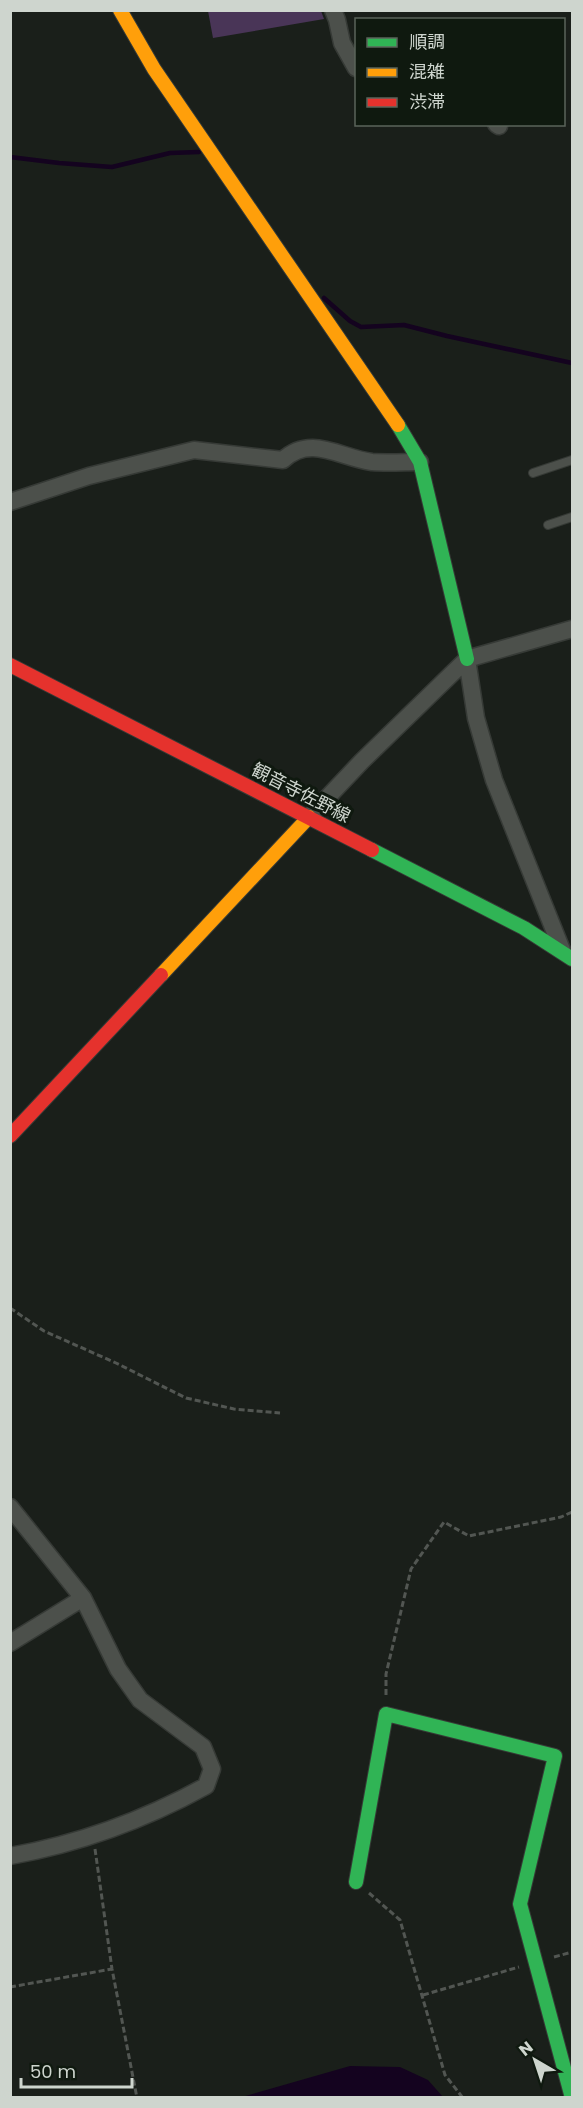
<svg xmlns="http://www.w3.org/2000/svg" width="583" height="2108" font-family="Poppins,'Noto Sans JP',sans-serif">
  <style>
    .green { fill: #493557 }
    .water { fill: #14031f }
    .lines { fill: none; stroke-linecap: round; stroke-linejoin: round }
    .stream { stroke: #14031f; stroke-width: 4.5 }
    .lane-casing { stroke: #363a36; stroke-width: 10 }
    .street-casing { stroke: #363a36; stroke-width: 19 }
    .fast-casing { stroke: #363a36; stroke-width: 16 }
    .slow-casing { stroke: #363a36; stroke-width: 16 }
    .jam-casing { stroke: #363a36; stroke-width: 16 }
    .path { stroke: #525652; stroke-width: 3; stroke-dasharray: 6 3; stroke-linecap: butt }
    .lane { stroke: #4c504b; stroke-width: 8 }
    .street { stroke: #4c504b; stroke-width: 16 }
    .fast { stroke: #30b455; stroke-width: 14 }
    .slow { stroke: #ff9f0a; stroke-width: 14 }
    .jam { stroke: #e5322d; stroke-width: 14 }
    .labels { text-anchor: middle; stroke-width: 6; stroke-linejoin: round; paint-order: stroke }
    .street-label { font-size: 18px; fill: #ced5ce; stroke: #0f190f }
  </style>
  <rect width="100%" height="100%" fill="#1a1f1a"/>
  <path class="green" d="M208,11h113l3,8 -111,19z"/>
  <path class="water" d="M350,2066l50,1 28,13 15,17h-201z"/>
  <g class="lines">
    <path class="stream" d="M10,157l49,6 53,4 58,-14 29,-1
      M324,298l26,23 11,6 43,-2 43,11 125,27"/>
    <defs>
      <path id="lane" d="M533,473l39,-13
        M548,525l24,-8"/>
      <path id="street" d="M333,10l4,10 5,23 14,25
        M496,124l3,2
        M10,502l79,-26 105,-26 89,10c28,-26 57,-2 89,2 16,1 32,0 48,0
        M467,659l9,59 18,62 68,170
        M309,817l53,-56 105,-102 105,-30
        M10,1507l73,91 35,71 22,31 63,47 9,22 -6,17c-60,33 -128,58 -196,70
        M10,1643l73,-45"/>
      <path id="fast" d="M398,425l22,37 47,197
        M372,850l152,78 48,31
        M356,1882l30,-168 169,42 -35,148 52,194"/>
      <path id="slow" d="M120,10l34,59 244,356
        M161,975l148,-158"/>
      <path id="jam" d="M10,665l362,185
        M10,1136l151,-161"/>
    </defs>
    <use href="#lane" class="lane-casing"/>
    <use href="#street" class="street-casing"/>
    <use href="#fast" class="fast-casing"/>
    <use href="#slow" class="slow-casing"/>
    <use href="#jam" class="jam-casing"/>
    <path class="path" d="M10,1308l34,23 72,32 70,35 48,11 46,4
      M386,1695v-21l25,-105 33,-47 25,14 92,-19 11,-5
      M95,1849l17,120 25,129
      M369,1893l31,27 45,155 18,23
      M554,1957l18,-5
      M10,1987l102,-18
      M423,1995l96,-28"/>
    <use href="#lane" class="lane"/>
    <use href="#street" class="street"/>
    <use href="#fast" class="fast"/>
    <use href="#slow" class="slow"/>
    <use href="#jam" class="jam"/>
  </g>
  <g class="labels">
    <g class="street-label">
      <text transform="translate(301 793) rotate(27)" y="6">観音寺佐野線</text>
    </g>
  </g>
  <rect width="583" height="2108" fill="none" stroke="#ced5ce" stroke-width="24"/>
  <rect x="355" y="18" width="210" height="108" fill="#0f190f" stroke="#5b645b" stroke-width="1.5"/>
  <rect x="367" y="38" width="30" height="9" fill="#30b455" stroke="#5b645b" stroke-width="1.5"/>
  <text x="409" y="48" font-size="18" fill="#ced5ce">順調</text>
  <rect x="367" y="68" width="30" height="9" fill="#ff9f0a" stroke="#5b645b" stroke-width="1.5"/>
  <text x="409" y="78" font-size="18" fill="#ced5ce">混雑</text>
  <rect x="367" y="98" width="30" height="9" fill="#e5322d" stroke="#5b645b" stroke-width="1.5"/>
  <text x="409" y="108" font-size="18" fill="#ced5ce">渋滞</text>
  <g transform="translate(535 2060) rotate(321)" stroke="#0f190f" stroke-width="4.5" paint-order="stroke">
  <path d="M0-4.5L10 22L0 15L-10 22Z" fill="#ced5ce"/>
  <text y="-9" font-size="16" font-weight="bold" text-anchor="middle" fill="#ced5ce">N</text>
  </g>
  <path d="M21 2078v9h111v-9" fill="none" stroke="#ced5ce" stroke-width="3"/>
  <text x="30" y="2078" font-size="18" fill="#ced5ce" stroke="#0f190f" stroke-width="4.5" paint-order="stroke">50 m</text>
</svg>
